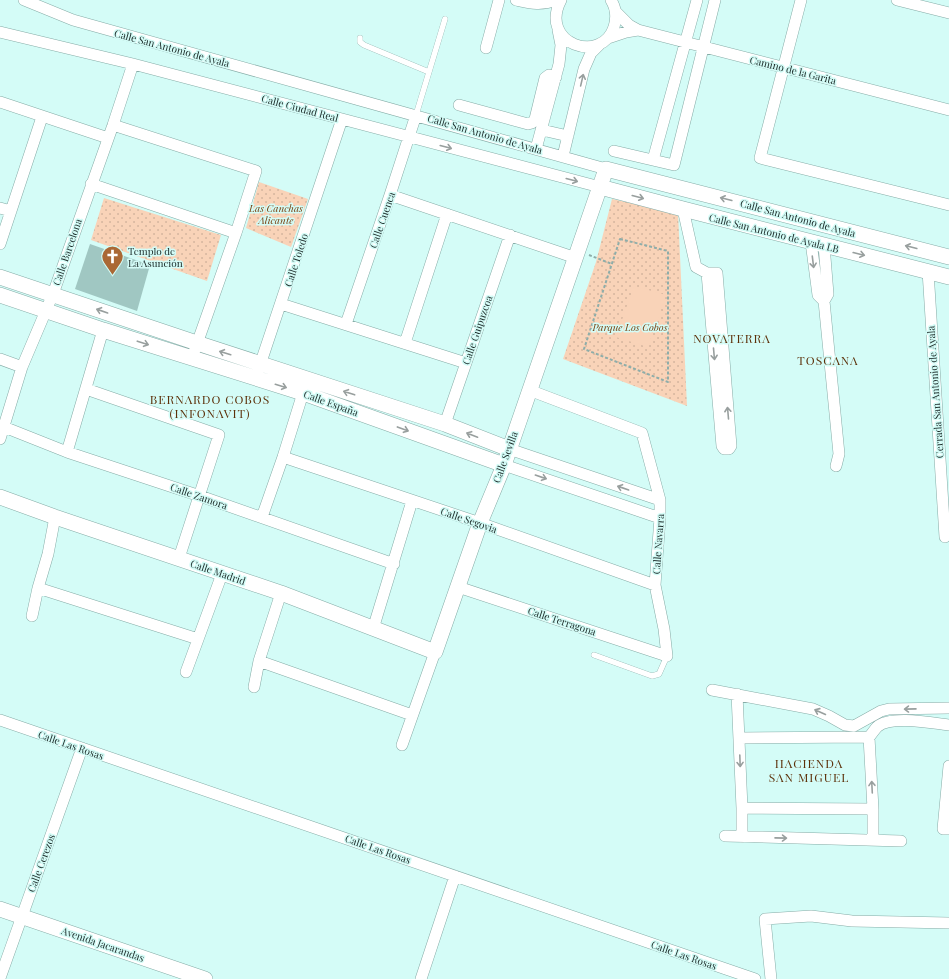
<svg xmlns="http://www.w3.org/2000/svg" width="949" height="979" font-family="'Playfair Display',serif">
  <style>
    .park { fill: url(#park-dots) }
    .pitch { fill: #f9d3b8 }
    .building { fill: #a0c7c2 }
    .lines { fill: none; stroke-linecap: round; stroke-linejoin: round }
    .lane-casing { stroke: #86aca7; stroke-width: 6 }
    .street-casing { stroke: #86aca7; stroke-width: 12 }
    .secondary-casing { stroke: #86aca7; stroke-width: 16 }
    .path { stroke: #8eada9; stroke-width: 2; stroke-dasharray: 3 2; stroke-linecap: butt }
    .lane { stroke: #fff; stroke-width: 5.5 }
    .street { stroke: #fff; stroke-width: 11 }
    .secondary { stroke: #fff; stroke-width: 15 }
    .oneway { stroke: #989f9e }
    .labels { text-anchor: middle; stroke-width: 3; stroke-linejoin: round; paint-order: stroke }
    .street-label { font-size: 10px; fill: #1b2a28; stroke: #d4fcf7 }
    .park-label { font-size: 10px; font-style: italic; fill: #7a4212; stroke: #d4fcf7 }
    .poi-label { font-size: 10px; fill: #1b2a28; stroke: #d4fcf7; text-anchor: start }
    .quarter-label { font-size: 12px; letter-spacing: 1px; fill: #5c3009; stroke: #d4fcf7 }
  </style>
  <defs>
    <pattern id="park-dots" width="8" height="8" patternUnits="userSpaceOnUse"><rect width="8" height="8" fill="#f9d3b8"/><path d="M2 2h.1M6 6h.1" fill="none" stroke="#d5b59e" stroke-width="1.8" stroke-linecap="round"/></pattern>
  </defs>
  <rect width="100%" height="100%" fill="#d4fcf7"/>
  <path class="park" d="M259,182l49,17 -17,48 -45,-19z
    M104,198l117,37 -14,46 -116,-41z
    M612,199l66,14 9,193 -124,-47 33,-97z"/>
  <path class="pitch" d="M634,286l32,9 -18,52 -32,-10z"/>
  <path class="building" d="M90,244l60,21 -13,46 -62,-22z"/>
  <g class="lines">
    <defs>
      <path id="lane" d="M360,38v4l4,3 65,27
        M416,115l29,-96
        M594,655l58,21 7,-2 8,-18"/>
      <path id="street" d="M24,0l49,20 533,149
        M516,0c14,3 25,6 40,0
        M561,0c-23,44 41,65 53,27 3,-10 2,-19 -3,-27
        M801,0l-41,158 189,47
        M897,0l52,13
        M616,12l13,13 9,5 311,80
        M0,32l133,32 467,123
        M608,38l18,-6 12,-2
        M486,48l13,-48
        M0,102l108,36
        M459,105l69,19 4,-1 3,-4 10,-41 4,-3 7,2
        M113,125l143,46 -20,62 -44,125
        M542,130l26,6
        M536,149l23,-85 2,-19 -3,-15
        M614,151l60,14 41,-165
        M563,156l21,-87 7,-16 9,-9
        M653,160l44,-160
        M91,184l145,49
        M390,195l186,63
        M0,208l11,3
        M683,209l13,58 11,6h10l14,173 -2,3h-5l-2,-3 -15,-173
        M811,242l7,53 6,6
        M0,244l42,-127
        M824,245l4,49 -4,7 15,153 -3,12
        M928,271l17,266
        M281,304l185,59
        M346,324l44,-129 26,-80
        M405,343l42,-129
        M0,359l22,8
        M258,371l84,-252
        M86,389l133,46 -40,123
        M445,424l65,-189
        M4,427l63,25 133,44 194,68
        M0,439l22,-72 31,-73 60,-169 20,-61
        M509,449l151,51
        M67,452l36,-122
        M283,457l197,66 175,62
        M504,465l156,53
        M262,517l21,-60 20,-64
        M458,587l209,69 -3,-27 -9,-44 5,-67v-18l-18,-67 -113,-43
        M38,588l160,51
        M32,616l6,-28 10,-34 7,-37
        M373,629l39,-128
        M259,661l153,54
        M186,672l36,-98
        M254,687l5,-26 22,-68
        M712,690l101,19 16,7 16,9 9,1 27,-15 8,-2 60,-1
        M737,694l5,114v29
        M0,720l755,259
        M739,738l130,-1
        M402,745l33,-93
        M949,766l-6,63h6
        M742,808l131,1
        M725,836l176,5
        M873,840v-31l-4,-72c3,-3 5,-7 8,-10 13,-12 55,-4 72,-2
        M0,978l82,-230
        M421,979l34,-103
        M771,979l-6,-60 46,-3 41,5 97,2"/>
      <path id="secondary" d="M600,187l83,22 266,68
        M0,277l197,66 248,81 64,25
        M0,295l103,35 200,63 201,72
        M0,497l55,20 226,76 154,59 45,-129 24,-58 102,-296 343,88
        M0,909l205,70"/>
    </defs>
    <use href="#lane" class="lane-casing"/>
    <use href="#street" class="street-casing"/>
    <use href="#secondary" class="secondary-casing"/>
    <path class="path" d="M620,239l48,12v131l-84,-33z
      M589,255l23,9"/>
    <use href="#lane" class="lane"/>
    <use href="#street" class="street"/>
    <use href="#secondary" class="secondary"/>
  </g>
  <defs><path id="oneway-shaft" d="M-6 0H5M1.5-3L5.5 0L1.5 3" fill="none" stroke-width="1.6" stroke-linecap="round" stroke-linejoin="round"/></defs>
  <g class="oneway">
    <use href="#oneway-shaft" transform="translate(582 80) rotate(-77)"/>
    <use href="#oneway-shaft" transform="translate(446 147) rotate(15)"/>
    <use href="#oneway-shaft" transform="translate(572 180) rotate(15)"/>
    <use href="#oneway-shaft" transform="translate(638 197) rotate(15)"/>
    <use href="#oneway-shaft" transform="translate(726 199) rotate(-166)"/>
    <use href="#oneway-shaft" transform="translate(911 247) rotate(-166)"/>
    <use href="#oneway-shaft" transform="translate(859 254) rotate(14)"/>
    <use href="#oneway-shaft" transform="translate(813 262) rotate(83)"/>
    <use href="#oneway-shaft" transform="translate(102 311) rotate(-161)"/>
    <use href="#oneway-shaft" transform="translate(143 343) rotate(18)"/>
    <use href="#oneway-shaft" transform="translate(225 353) rotate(-163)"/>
    <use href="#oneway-shaft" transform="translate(714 354) rotate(85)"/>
    <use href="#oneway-shaft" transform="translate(281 386) rotate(17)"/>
    <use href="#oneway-shaft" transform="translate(349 393) rotate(-162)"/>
    <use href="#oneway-shaft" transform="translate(728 413) rotate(-95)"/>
    <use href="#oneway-shaft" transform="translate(403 429) rotate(20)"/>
    <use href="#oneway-shaft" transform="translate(472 435) rotate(-159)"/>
    <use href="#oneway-shaft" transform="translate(541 477) rotate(19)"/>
    <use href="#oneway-shaft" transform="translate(623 488) rotate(-161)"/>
    <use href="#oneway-shaft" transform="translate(910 709) rotate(179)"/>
    <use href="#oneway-shaft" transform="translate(820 712) rotate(-156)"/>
    <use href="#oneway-shaft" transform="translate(740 761) rotate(88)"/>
    <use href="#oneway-shaft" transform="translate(872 787) rotate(-93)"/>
    <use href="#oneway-shaft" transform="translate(781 838) rotate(1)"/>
  </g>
  <defs>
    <symbol id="church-pin" viewBox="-11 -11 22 30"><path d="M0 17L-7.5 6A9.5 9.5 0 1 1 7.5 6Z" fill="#aa6835" stroke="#d4fcf7"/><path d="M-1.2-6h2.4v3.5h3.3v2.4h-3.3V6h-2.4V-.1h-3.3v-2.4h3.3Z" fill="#fff"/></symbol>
  </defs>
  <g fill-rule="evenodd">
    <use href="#church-pin" x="100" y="244" width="25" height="34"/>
  </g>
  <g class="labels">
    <g class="street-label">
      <text transform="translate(172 48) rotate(15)" y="4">Calle San Antonio de Ayala</text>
      <text transform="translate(793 70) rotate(14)" y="4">Camino de la Garita</text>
      <text transform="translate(300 108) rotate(15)" y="4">Calle Ciudad Real</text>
      <text transform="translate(485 134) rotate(16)" y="4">Calle San Antonio de Ayala</text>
      <text transform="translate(798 218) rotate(15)" y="4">Calle San Antonio de Ayala</text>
      <text transform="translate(382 220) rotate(-71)" y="4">Calle Cuenca</text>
      <text transform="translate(774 233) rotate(14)" y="4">Calle San Antonio de Ayala LB</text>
      <text transform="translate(67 252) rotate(-71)" y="4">Calle Barcelona</text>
      <text transform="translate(296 260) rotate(-72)" y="4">Calle Toledo</text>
      <text transform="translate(477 330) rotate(-71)" y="4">Calle Guipuzcoa</text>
      <text transform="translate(935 392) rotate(-94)" y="4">Cerrada San Antonio de Ayala</text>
      <text transform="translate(331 403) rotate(20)" y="4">Calle España</text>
      <text transform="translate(505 457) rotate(-70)" y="4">Calle Sevilla</text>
      <text transform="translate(199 496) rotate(19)" y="4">Calle Zamora</text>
      <text transform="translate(469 520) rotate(19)" y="4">Calle Segovia</text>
      <text transform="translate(658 544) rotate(-86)" y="4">Calle Navarra</text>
      <text transform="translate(218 572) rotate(19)" y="4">Calle Madrid</text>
      <text transform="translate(562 621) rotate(18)" y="4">Calle Terragona</text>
      <text transform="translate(71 745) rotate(19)" y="4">Calle Las Rosas</text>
      <text transform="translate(378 849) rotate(19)" y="4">Calle Las Rosas</text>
      <text transform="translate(41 863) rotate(-70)" y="4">Calle Cerezos</text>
      <text transform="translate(103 944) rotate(19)" y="4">Avenida Jacarandas</text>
      <text transform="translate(684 955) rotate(19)" y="4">Calle Las Rosas</text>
    </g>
    <g class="park-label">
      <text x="276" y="212">Las Canchas<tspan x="276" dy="12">Alicante</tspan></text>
      <text x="630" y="331">Parque Los Cobos</text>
    </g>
    <g class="poi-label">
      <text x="128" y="255">Templo de<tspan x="128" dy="12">La Asunción</tspan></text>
    </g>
    <g class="quarter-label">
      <text x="732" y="343">NOVATERRA</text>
      <text x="828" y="365">TOSCANA</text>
      <text x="210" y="404">BERNARDO COBOS<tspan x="210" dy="14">(INFONAVIT)</tspan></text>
      <text x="809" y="768">HACIENDA<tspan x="809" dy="14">SAN MIGUEL</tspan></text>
    </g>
  </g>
</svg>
